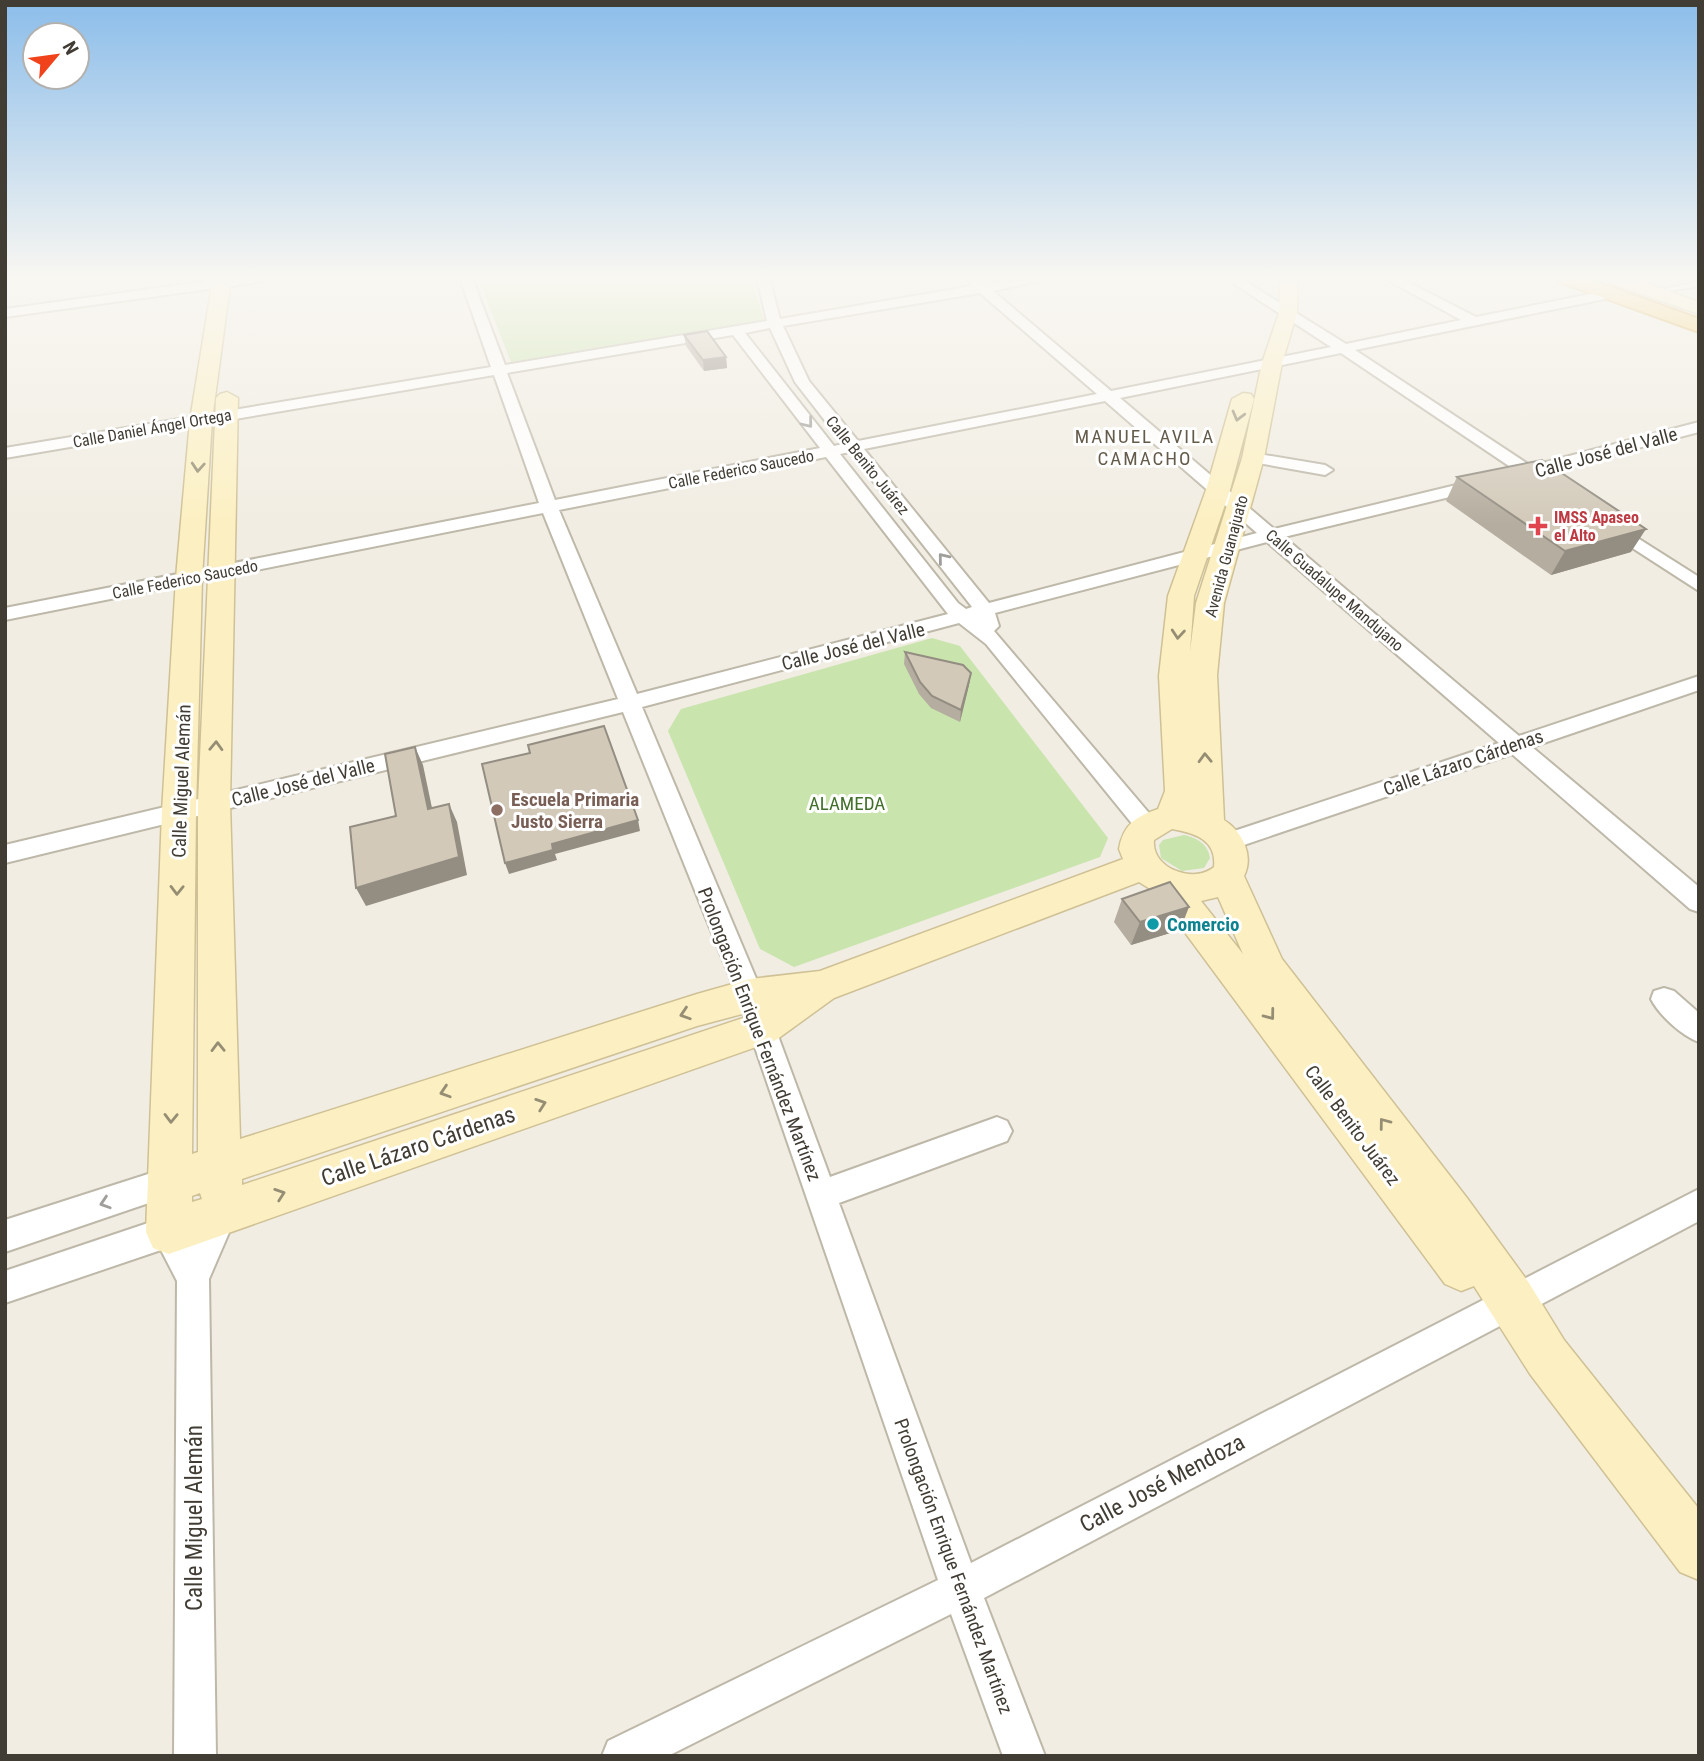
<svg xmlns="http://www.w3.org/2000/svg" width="1704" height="1761" font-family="'Roboto Condensed',sans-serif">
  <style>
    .green { fill: #c9e4ad }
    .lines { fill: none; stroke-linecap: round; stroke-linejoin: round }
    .lane-casing { stroke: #beb8a9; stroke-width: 4 }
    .street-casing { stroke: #beb8a9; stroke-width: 4 }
    .secondary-casing { stroke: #cfc195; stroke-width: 3 }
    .highway-casing { stroke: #d5a238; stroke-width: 4 }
    .lane { fill: #fff; fill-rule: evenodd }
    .street { fill: #fff; fill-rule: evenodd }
    .secondary { fill: #fcf0c2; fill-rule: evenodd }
    .highway { fill: #f7cd68; fill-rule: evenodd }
    .wall { fill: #b5ad9f }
    .shaded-wall { fill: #938d82 }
    .building { fill: #d2c9b9; stroke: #938d82; stroke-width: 2 }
    .oneway { stroke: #968e74 }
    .oneway2 { stroke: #a09e9a }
    .health-dot { fill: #e0444e; stroke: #fff; stroke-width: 2.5 }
    .education-dot { fill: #8d6e63; stroke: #fff; stroke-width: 2.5 }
    .culture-dot { fill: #0f9aa8; stroke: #fff; stroke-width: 2.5 }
    .labels { text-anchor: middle; stroke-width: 6; stroke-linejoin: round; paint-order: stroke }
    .far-street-label { font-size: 16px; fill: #423d34; stroke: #fff }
    .far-health-label { font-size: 16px; font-weight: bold; fill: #be3a42; stroke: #fff; text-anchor: start }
    .far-quarter-label { font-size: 19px; letter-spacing: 2px; fill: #645b4b; stroke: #fff }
    .street-label { font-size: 19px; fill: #423d34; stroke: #fff }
    .education-label { font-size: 19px; font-weight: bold; fill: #785e54; stroke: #fff; text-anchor: start }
    .park-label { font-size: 19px; fill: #42702a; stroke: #fff }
    .culture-label { font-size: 19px; font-weight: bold; fill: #0d838f; stroke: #fff; text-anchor: start }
    .near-street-label { font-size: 23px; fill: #423d34; stroke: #fff }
  </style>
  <rect width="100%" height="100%" fill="#f1ede3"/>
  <path class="green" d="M478,278h273l13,42 -253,42z
    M932,638l28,8 148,192 -8,19 -306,110 -34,-18 -92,-218 13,-22z
    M1184,835c13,3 24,9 26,23l-6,10 -22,3 -21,-13 -2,-13 4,-5z"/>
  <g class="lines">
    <defs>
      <path id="lane" d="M1699,282v4l-47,8 -3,-2z"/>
      <path id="street" d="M231,278h35l-6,4 -255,35v-8z
        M460,278h12l33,87 262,-44 -10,-43h12l11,41 192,-33 -2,-3 6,-4c21,8 51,-1 75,-1l-58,13 118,100 220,-44 -106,-69h15l106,66 115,-24 -77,-42h16l76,39 124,-25 5,1v6l-250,51 176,116 168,-44v10l-157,41 4,5 -8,5 -12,-6h-12l-2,-3 3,-4 -174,-117 -221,45 154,131 207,-50 6,1v8l-203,49 235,199 180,-60v14l-167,57 167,140v25l-9,-3 -178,-155 -277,94 -8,3 -8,-3 -4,-6 4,-6 280,-93 -232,-201 -272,71 4,13 -5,5 160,188 4,6 -4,6 -8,3 -8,-3 -152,-187 -27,-21 -317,84 121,288 67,182 167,-60 10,4 5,10 -5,10 -168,62 132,360 728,-374v32l-715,377 61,158h-42l-52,-142 -283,142h-66l6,-15 330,-161 -201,-585 -114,-283 -618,151v-18l613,-146 -75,-186 -538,107v-12l534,-105 -45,-128 -489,83v-10l486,-81zM980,293l117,101 -239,47 -49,-60 -26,-55zM770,328l25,54 48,62 -9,2 -89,-113zM733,335l87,113 -265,52 -48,-127zM1105,401l152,132 -268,70 -125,-154zM850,452l119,151 3,4 -6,2 -8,-6 -118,-149zM826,457l122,157 -311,80 -78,-184z
        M1253,453l72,12 8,5 -8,5 -78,-14 -2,-3z
        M1609,520l90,57v14l-96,-62 -3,-4 3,-4z
        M1664,988l10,3 25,22v29c-17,-6 -40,-27 -48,-43l3,-8z
        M170,1167l11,5 4,10 -4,10 -176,60v-32z
        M221,1199l11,4 5,11 -28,65 7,477h-42l3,-475 -16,-31 -156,53v-32l164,-55 11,5 12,23 18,-41z"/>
      <path id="secondary" d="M213,278h18l-19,142 -10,158 -6,234 -4,342 6,-2v-349l18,-405 4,-4 7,-2 11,6 -8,405 10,336 457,-145 53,-15 70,-8 303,-112 -4,-10c4,-24 16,-32 39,-40l7,-18 -6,-115 9,-80 38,-106 26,-91 11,-6 8,1 3,5 -24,91 -36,106 -4,56 6,-49 46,-145 20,-95 17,-50 1,-35h18l-1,35 -15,50 -18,95 -40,145 -7,72 7,145c19,12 30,36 20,56l38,83 185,239 62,85 35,57 135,169v71l-19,-8 -150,-198 -56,-88 -13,5 -16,-7 -290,-392 -16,-10 -305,116 -58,42 -607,214 -16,-6 -7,-16 16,-420 14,-234 14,-158zM1172,829c23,4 45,11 42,38 -20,17 -63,2 -60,-27zM1218,897l25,57 -42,-53zM757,1010l-8,6 -507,169v-6l455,-153zM200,1193l2,6 -10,3v-6z
        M1604,278h27l68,24v12l-92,-32z"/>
      <path id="highway" d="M1557,278h29l113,41v13l-139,-50z"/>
    </defs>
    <use href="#lane" class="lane-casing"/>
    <use href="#street" class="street-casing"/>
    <use href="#secondary" class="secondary-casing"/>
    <use href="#highway" class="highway-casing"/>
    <use href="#lane" class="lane"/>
    <use href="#street" class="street"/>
    <use href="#secondary" class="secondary"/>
    <use href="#highway" class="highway"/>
  </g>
  <path class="wall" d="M684,335l42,22 1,11 -23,3 -18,-25z
    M1457,477l174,75 -80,23 -105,-74z
    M905,652l66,21 -2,12 -9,37 -29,-14 -12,-14 -15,-30z
    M1122,899l58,31 -49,15 -17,-23z"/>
  <path class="shaded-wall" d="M726,357l1,11 -23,3 -1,-11z
    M1646,529l-15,23 -80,23 14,-24z
    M971,673l-2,12 -9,37 1,-12z
    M415,747l8,18 13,62 -8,-18z
    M449,804l8,18 10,53 -101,31 -10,-18z
    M638,820l2,11 -85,23 2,6 -48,14 -4,-11 47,-19z
    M1189,907l-9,23 -49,15 9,-23z"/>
  <path class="building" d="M707,331l19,26 -23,3 -19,-25z
    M1542,460l104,69 -81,22 -108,-74z
    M905,652l58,13 8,8 -10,37 -29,-14 -12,-14z
    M604,726l34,94 -86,24 1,6 -48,13 -23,-99 48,-11 -2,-8z
    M415,747l13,62 21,-5 10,53 -103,31 -6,-61 46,-11 -11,-62z
    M1170,882l19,25 -49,15 -18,-23z"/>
  <defs><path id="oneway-chevron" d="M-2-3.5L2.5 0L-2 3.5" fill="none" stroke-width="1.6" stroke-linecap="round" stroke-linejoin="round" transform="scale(1.75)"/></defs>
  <g class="oneway">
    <use href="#oneway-chevron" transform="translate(1238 416) rotate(105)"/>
    <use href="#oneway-chevron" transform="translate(198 467) rotate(94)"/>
    <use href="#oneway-chevron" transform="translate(1178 634) rotate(95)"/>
    <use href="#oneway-chevron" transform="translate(216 746) rotate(-88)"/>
    <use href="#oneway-chevron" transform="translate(1205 758) rotate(-92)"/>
    <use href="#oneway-chevron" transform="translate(177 890) rotate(91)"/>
    <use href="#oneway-chevron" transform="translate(685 1014) rotate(162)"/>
    <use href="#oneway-chevron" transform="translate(1270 1015) rotate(53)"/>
    <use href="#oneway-chevron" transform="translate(218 1047) rotate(-91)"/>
    <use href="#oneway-chevron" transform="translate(445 1092) rotate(162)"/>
    <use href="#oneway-chevron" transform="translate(541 1104) rotate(-19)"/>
    <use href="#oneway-chevron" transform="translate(171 1118) rotate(91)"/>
    <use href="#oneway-chevron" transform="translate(1384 1123) rotate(-127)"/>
    <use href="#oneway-chevron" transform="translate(280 1194) rotate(-19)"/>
  </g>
  <g class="oneway2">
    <use href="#oneway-chevron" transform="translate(808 423) rotate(52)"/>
    <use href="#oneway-chevron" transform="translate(943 558) rotate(-129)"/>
    <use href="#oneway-chevron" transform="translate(105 1203) rotate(162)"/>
  </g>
  <linearGradient id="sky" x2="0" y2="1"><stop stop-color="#8bbdea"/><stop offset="0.53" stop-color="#f9f7f2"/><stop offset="1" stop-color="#f9f7f2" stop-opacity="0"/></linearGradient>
  <rect width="1704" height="525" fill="url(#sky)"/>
  <path class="health-dot" d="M1534.5 515.5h7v7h7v7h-7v7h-7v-7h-7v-7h7z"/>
  <circle class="education-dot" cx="497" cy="810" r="7"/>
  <circle class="culture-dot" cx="1153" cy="924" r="7"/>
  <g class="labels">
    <g class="far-street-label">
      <text transform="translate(152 428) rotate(-10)" y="6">Calle Daniel Ángel Ortega</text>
      <text transform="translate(868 465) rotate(51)" y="6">Calle Benito Juárez</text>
      <text transform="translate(741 469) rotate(-11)" y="6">Calle Federico Saucedo</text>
      <text transform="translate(1226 556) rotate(-75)" y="6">Avenida Guanajuato</text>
      <text transform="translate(185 579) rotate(-11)" y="6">Calle Federico Saucedo</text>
      <text transform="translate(1335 590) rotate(41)" y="6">Calle Guadalupe Mandujano</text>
    </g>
    <g class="far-health-label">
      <text x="1554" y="523">IMSS Apaseo<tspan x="1554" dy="18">el Alto</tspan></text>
    </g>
    <g class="far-quarter-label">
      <text x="1145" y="443">MANUEL AVILA<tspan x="1145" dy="22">CAMACHO</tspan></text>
    </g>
    <g class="street-label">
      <text transform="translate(1606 452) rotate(-15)" y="7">Calle José del Valle</text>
      <text transform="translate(853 646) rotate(-14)" y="7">Calle José del Valle</text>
      <text transform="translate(1463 762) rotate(-19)" y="7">Calle Lázaro Cárdenas</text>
      <text transform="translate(181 781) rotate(-88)" y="7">Calle Miguel Alemán</text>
      <text transform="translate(303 782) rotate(-14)" y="7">Calle José del Valle</text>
      <text transform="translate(760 1034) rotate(69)" y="7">Prolongación Enrique Fernández Martínez</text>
      <text transform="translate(1353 1125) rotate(53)" y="7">Calle Benito Juárez</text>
      <text transform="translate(954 1566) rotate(70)" y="7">Prolongación Enrique Fernández Martínez</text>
    </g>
    <g class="education-label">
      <text x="511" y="806">Escuela Primaria<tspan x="511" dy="22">Justo Sierra</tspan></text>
    </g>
    <g class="park-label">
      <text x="847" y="810">ALAMEDA</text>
    </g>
    <g class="culture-label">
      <text x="1167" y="931">Comercio</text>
    </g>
    <g class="near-street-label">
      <text transform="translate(418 1146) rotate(-19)" y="8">Calle Lázaro Cárdenas</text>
      <text transform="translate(1162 1483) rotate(-28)" y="8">Calle José Mendoza</text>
      <text transform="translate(194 1518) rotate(-90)" y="8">Calle Miguel Alemán</text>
    </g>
  </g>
  <rect width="1704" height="1761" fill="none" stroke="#423d34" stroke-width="14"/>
  <g transform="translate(56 56) rotate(61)"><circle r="33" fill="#ffffff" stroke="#b3b1ae" stroke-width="2"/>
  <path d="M0-5L12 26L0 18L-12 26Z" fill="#f0431b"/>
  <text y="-10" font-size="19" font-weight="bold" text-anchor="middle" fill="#423d34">N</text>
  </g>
</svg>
